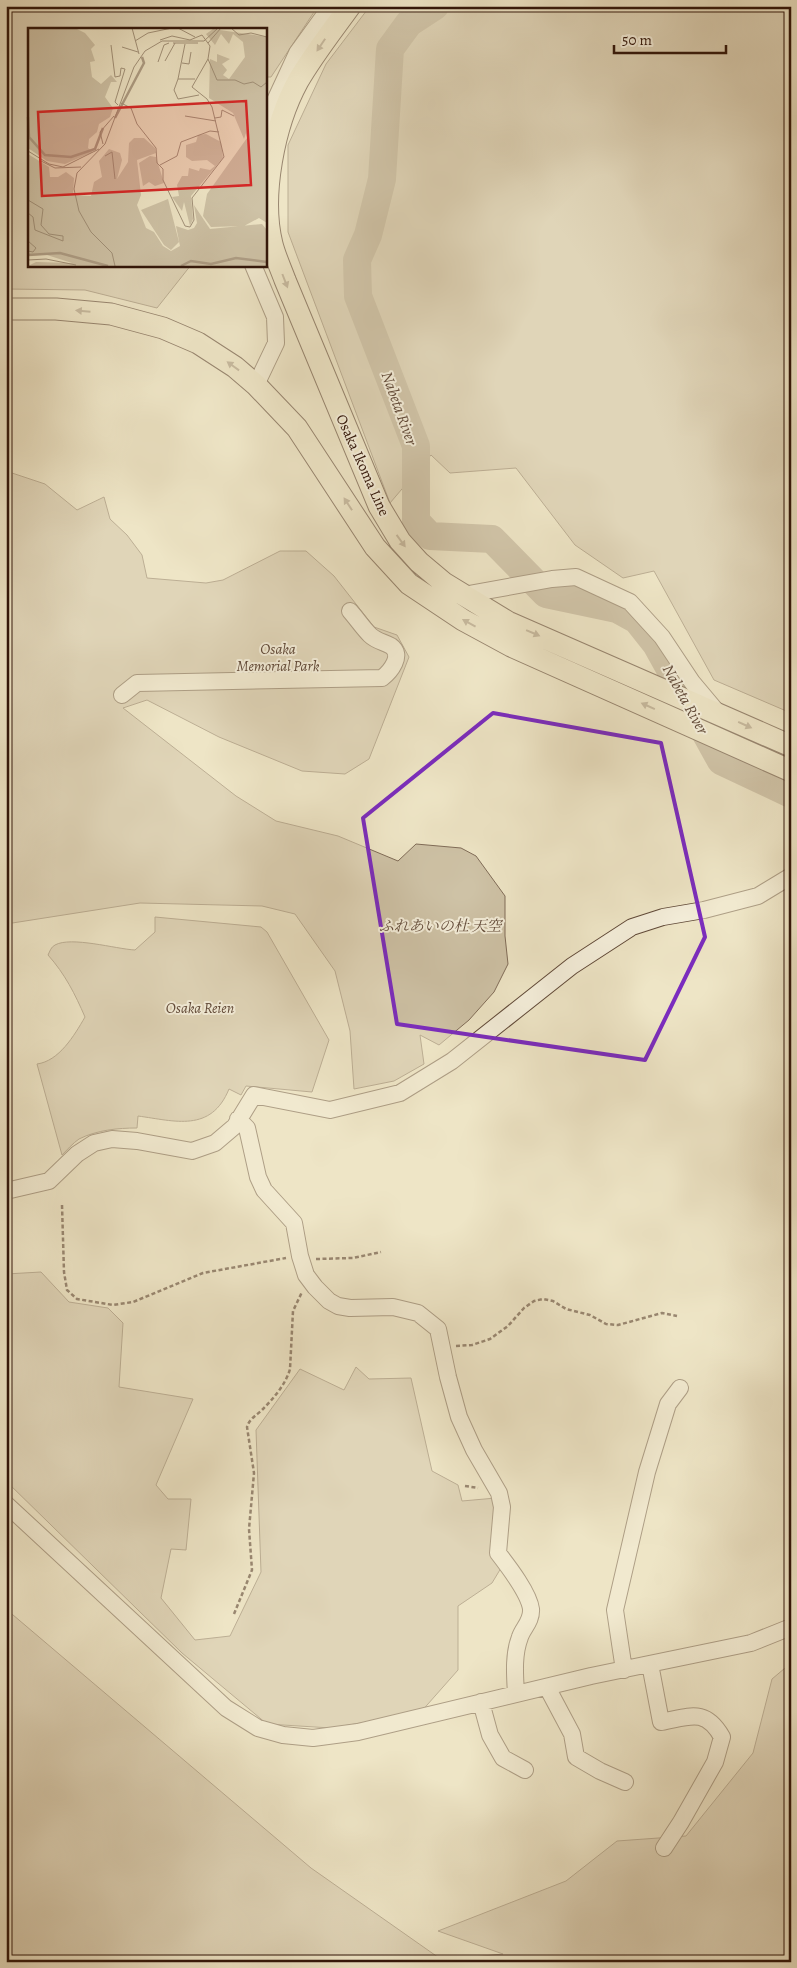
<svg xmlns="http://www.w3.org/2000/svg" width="797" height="1968" font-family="Alegreya,'Noto Serif JP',serif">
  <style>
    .green { fill: #cec2a6; stroke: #806c58 }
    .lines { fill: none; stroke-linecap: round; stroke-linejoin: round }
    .river { stroke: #ae9e86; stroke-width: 28 }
    .minor-casing { stroke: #604938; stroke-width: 18 }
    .major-casing { stroke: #311509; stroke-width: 23 }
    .path { stroke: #311509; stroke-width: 2.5; stroke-dasharray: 4 2.5; stroke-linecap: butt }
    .minor { stroke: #f4eeda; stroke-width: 16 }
    .major { stroke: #eee5c6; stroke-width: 21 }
    .oneway { fill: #998771 }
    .marked { fill: none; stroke: #7b2cbf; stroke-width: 4; stroke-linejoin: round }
    .labels { text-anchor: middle; stroke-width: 4; stroke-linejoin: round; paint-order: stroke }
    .street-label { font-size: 15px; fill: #311509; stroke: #f4eeda }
    .park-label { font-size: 15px; font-style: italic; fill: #604938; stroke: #f4eeda }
    .water-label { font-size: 16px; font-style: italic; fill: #634c3b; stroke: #f4eeda }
    .inset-river { fill: none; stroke: #ae9e86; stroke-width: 2.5 }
    .inset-road { fill: none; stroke: #a2927a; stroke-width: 1 }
    .view { fill: #d62828; fill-opacity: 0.15; stroke: #d62828; stroke-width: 2.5 }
    .inset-edge { fill: none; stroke: #311509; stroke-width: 2.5 }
  </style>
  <rect width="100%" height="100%" fill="#eee5c6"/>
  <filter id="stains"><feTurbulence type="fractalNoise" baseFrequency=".004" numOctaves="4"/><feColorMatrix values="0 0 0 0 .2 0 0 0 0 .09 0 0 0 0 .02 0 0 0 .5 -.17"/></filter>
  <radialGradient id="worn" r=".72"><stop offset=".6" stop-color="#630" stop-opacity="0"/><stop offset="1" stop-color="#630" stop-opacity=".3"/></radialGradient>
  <path class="green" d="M6,6h312l-47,71h-6v-48h-236v236h162l-34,43 -72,-18 -79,-1z
    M370,6h421v707l-77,-33 -60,-109 -31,7 -48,-33 -59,-77 -66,5 -19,-18 -41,48 -102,-271v-87l38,-81z
    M6,471l39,13 32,26 27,-13 6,22 17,16 15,20 5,23 59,5 17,-3 57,-29h26l28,25 40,51 23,8 12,22 -40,102 -24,15 -43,-3 -83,-34 -72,-37 -24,8 113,88 40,25 62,15 60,25 18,-17 45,4 15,8 29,40v40l3,28 -14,28 -25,28 -30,25 -19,-10 4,29 -30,17 -40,8 -4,-58 -15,-60 -40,-57 -33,-8 -122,-3 -134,21z
    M155,917l106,10 6,5 62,108 -17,52 -66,-6 -5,9 -12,-6c-18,44 -54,32 -91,27l-1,12c-19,0 -40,2 -58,11 -6,4 -12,11 -17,16l-25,-91c22,-3 37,-28 48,-47 -10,-23 -20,-43 -37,-62 2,-4 3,-8 7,-10 16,-9 61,4 80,5l20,-18z
    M41,1272l28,30 39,6 15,15 -4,64 74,12 -37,86 12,14h23l-5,51 -15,-1 -10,49 34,42 35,-4 31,-64 -5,-142 44,-61 44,21 12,-23 13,12 42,-1 21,93 26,14 4,16 34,-3 5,70 -9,15 -34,23v64l-38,43 -89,15 -64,-4 -85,-71 -176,-172v-207z
    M6,1609l305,259 131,92 61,-6 -65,-23 128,-50 51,-40 69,-5 67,-83 19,-74 19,-16v299h-785z"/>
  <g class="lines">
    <path class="river" d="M435,6l-26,17 -19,26 -8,130 -14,56 -11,25 1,36 58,150v75l14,15 62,3 54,55 71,15 20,11 19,24 65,117 70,33"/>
    <defs>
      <path id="minor" d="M265,122l32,-69 34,-47
        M253,265l22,52 1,26 -20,42
        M463,595l89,-16 24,-2 54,25 32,35 30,45 26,31
        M122,695l15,-12 245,-5c8,-6 22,-23 9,-32 -7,-4 -15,-5 -21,-11 -7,-7 -13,-16 -20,-24
        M238,1119l9,9 11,49 6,13 30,33 6,33 6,19 9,12 14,14 9,5 12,2 43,-1 25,6 20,16 10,48 11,40 15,33 25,43 3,14 -4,46c10,13 31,40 33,56 1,12 -8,19 -11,28 -7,18 -5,39 -4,57
        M6,1191l43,-10 28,-27 17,-11 18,-4 25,2 55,10 23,-8 20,-17 19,-31 76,15 70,-17 52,-32 120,-95 60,-39 31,-10 41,-7 54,-14 33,-20
        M6,1504l220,204 32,20 25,7 30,3 45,-6 233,-56 160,-33 40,-16
        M650,1664l11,58c28,-5 44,-15 61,15l-7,25 -34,60 -17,26
        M624,1670l-9,-60 32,-138 21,-68 12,-16
        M547,1687l25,47 4,23 24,14 25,11
        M481,1702l9,33 13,23 22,12"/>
      <path id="major" d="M350,6c-18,25 -37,49 -52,75 -24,44 -38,115 -26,163 3,12 9,25 13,36l94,226 21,35 19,21 25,21 64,39 283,124
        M6,309h50l55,5 52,14 35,15 37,24 21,18 41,43 78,119 34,37 54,36 48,26 280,125"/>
    </defs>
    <use href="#minor" class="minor-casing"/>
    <use href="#major" class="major-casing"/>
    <path class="path" d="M62,1205l2,67 3,18 10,9 36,6 20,-3 70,-29 83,-15
      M316,1259l37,-1 28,-6
      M456,1346l16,-1 18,-6 18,-13 16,-18 10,-7 9,-2 10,2 13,8 24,6 16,9 12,1 44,-12 15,3
      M465,1486l13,2
      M234,1614l18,-44 -3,-41 5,-56 -7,-46c2,-8 10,-12 16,-18 10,-10 23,-25 27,-40l3,-58 9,-19"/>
    <use href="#minor" class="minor"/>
    <use href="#major" class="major"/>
  </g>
  <defs><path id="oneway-solid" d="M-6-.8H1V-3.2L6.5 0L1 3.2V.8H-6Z" transform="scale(1.25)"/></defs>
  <g class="oneway">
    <use href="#oneway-solid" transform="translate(321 45) rotate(124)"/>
    <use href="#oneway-solid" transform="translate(285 281) rotate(69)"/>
    <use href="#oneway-solid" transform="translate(83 311) rotate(-175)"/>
    <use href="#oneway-solid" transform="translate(233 366) rotate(-144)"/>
    <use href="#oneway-solid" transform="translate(348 504) rotate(-123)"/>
    <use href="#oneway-solid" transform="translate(401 541) rotate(54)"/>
    <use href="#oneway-solid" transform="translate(469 623) rotate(-151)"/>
    <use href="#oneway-solid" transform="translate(533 633) rotate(23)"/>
    <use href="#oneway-solid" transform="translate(648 706) rotate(-156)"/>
    <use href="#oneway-solid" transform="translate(745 725) rotate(24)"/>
  </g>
  <path d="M0 0H797V1968H0ZM493,713l168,30 44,194 -60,123 -248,-36 -34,-206z" fill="#eee5c6" fill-opacity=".55" fill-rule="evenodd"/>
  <path class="marked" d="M493,713l168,30 44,194 -60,123 -248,-36 -34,-206z"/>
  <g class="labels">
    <g class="street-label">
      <text transform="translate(363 465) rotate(66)" y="5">Osaka Ikoma Line</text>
    </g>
    <g class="park-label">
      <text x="278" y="654">Osaka<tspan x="278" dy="17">Memorial Park</tspan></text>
      <text x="440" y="931">ふれあいの杜 天空</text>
      <text x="200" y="1013">Osaka Reien</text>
    </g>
    <g class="water-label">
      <text transform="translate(400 408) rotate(70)" y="6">Nabeta River</text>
      <text transform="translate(686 699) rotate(61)" y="6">Nabeta River</text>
    </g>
  </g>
  <g transform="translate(28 28)">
    <rect width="239" height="239" fill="#eee5c6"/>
    <path d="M0,0h47l10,5 10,12 -4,4 4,12 -5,1 2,15 9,7 10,-9 6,7h-6l-6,15 8,11 -3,9 -11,7 -2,8 -8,7 -1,9 5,4 -28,12 -18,-3 -19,-13zM185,1l54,8v186l-8,-5 -15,8 -33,1 -8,-11 4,-22 40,-56 -1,-5 -2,6 -11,-26 -24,-15 1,-39 7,3v-8l13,5 -8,5 5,6 -4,5 6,4 16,-22 -2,-15 -10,-8 -4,10 -8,-10 -6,11 -9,-11zM178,106l15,8 2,16 -32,38 2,23 -3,7 -6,-24 -2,9 -10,-14 7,-1 -2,-11 5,-9h6l1,-8 10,3 1,-3 10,2 5,-4 -8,-6 -15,1 -6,-4v-12l10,-3 2,-7zM106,110h10l11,10 1,5 -19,7 4,35 -4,10 9,23 8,4 9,14 8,5 9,-5 -4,-20 12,4 6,-2 3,-5 -3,-18 16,24 52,-5 5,6v36h-239l8,-4 36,1 -25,-8h-19v-101l21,13 1,10h8l8,-5 8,6 -1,17 18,1 3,-14 8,-5 -3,-16 10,-12 11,4 2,7 -5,19 11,-17 1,-19zM122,128l6,1 8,26 -9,3 -6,-4 -6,4 -4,-23zM140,171l11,43 -8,8 -7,-5 -23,-35z" fill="#cec2a6"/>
    <path class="inset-river" d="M0,89l1,20 16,18 26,2 24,-8 8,-21M87,90l29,-55 -2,-6M0,227l32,-2 48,13M153,238l10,-5 20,3 25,-6 31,4"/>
    <path class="inset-road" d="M104,0l7,26M150,0l17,9M203,0l8,7 12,-2 16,4M107,13l13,-8 24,-5M145,15h25M180,15l13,-15M157,16l-7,35h17M83,17l4,32 5,-1 1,-8 4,1 -10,33 3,3M94,19l16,5M180,31l9,21h18l9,4 9,-2 8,5 6,-5M137,33l10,-18M130,34l6,-17 5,-2M154,35l7,1 2,-12M150,51l-4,11 4,9 21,-4M93,75l10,5 6,16 19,24 1,15 6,6v11l22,46 5,1 4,-7 -2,-22 32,-41 -12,-50 -5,-8 -15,-12 16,-28 2,-13 -8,-11 -12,5 -18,-4 -12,4M157,88l31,5M187,90l6,-1 1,-7 12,6M75,116l-3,-12 14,-16M0,123l21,13 14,3 36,-18M77,128l7,-4 3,27M13,133l14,7 26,-1M132,137l17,-9 4,-14 29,-11 9,1M0,172l15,9 -2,16 8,9 14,2v5l-28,-11 -2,-13 -5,-4M0,213l8,7 -3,4 -5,-1M0,232l18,-1 30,6M87,238l-3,-13 -21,-21 -12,-21 -5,-22 3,-16 28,-29 29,-77 11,-16 17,-10h42l14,-13"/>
    <path class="view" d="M218,73l5,84 -209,11 -4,-84z"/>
    <rect width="239" height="239" class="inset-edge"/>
  </g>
  <rect width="797" height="1968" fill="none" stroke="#eee5c6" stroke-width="25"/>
  <rect x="8" y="8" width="782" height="1953" fill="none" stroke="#311509" stroke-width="2.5"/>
  <rect x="12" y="12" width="772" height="1943" fill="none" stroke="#311509"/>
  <path d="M614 45v8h112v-8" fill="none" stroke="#311509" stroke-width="2.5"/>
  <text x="622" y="45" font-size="15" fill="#311509" stroke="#f4eeda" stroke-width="4" paint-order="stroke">50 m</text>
  <rect width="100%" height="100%" filter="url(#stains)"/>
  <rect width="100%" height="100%" fill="url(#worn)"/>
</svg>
